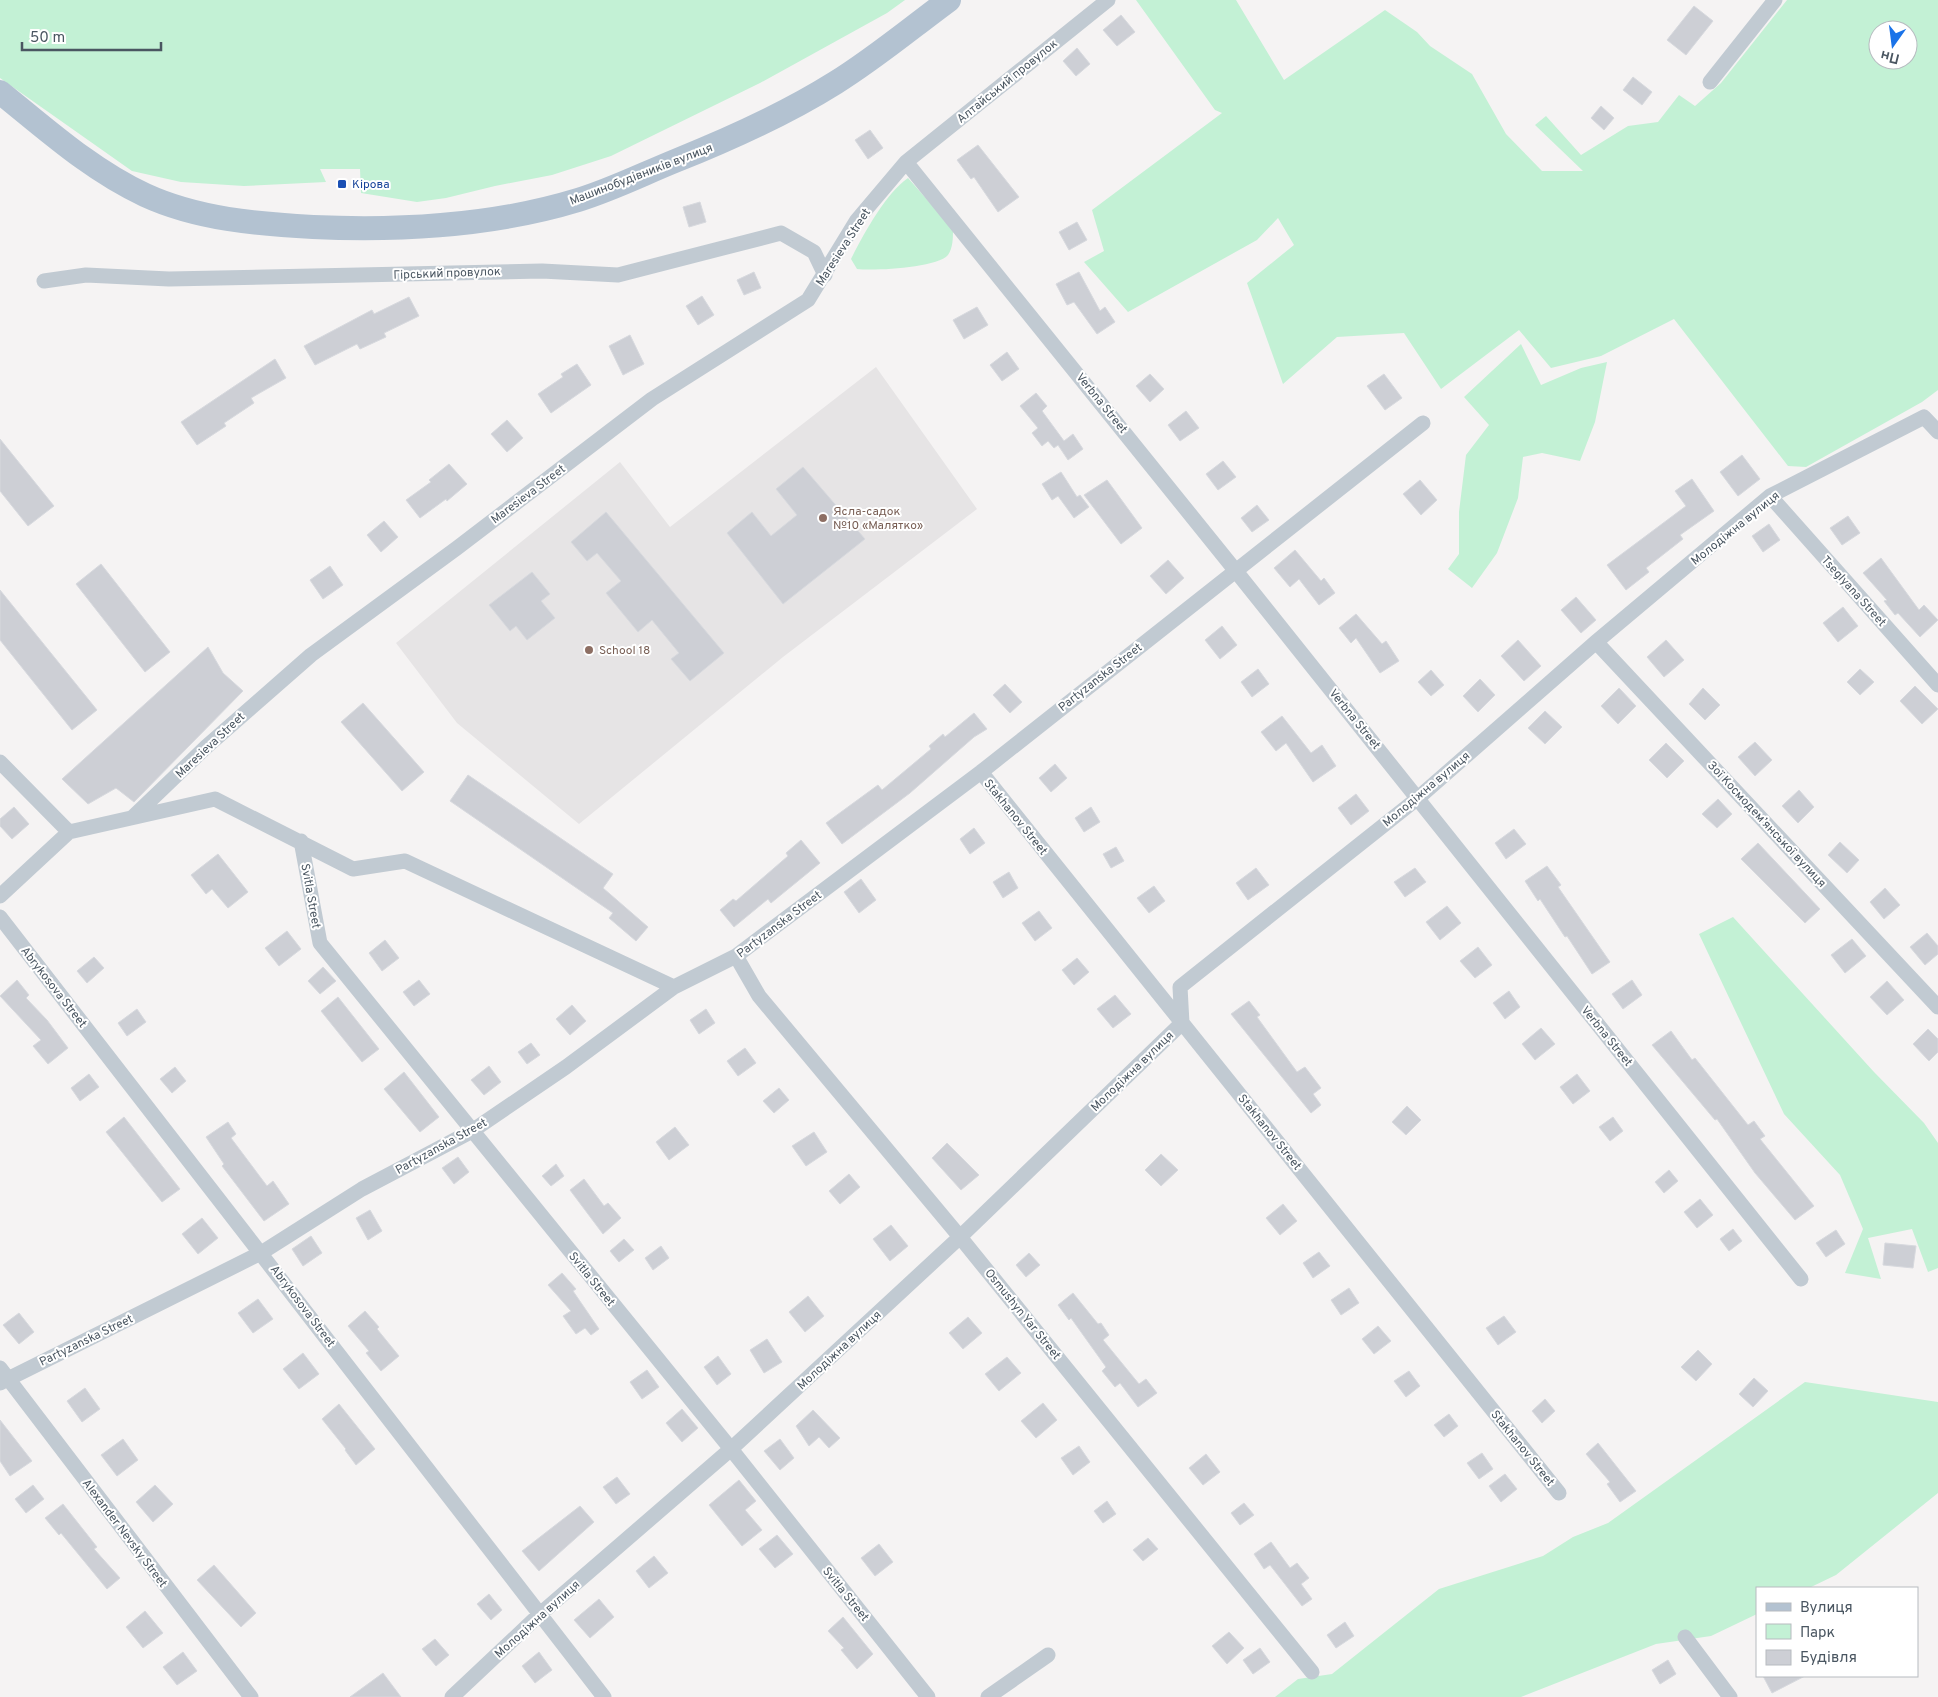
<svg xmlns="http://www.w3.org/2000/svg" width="1938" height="1697" font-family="Overpass,sans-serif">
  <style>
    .education { fill: #e6e4e5 }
    .green { fill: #c3f1d5; fill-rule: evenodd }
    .building { fill: #cdcfd5; stroke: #d7d9de }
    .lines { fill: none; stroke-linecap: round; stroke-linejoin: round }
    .street { stroke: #c1cad2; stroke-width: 15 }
    .primary { stroke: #b3c2d1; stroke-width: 24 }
    .transit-dot { fill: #1a4fb4; stroke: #fff; stroke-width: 2 }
    .education-dot { fill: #8d6e63; stroke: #fff; stroke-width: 2 }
    .labels { text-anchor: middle; stroke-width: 4; stroke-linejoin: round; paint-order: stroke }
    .street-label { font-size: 12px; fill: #4a5661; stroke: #fff }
    .transit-label { font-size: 12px; fill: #164399; stroke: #fff; text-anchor: start }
    .education-label { font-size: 12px; fill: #785e54; stroke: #fff; text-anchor: start }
  </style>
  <rect width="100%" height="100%" fill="#f5f3f3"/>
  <path class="education" d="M876,367l101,142 -194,148 -204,167 -122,-101 -61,-80 224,-181 50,65z"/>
  <path class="green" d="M0,0h905l-18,13 -127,70 -149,73 -59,19 -57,11 -49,12 -29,4 -56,-9 -1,-24h-40l6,13 -82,4 -63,-4 -49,-11 -132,-93z
    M1136,0h100l48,80 101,-70 32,22 13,14 42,28 34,60 36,37h41l-48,-46 11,-9 35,39 47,-29 30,-4 21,-27 16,11 26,-23 66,-83h151v390l-16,12 -116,65 -18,-1 -114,-147 -73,37 -50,12 -32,-38 -78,59 -37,-56 -67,4 -54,47 -36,-101 47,-38 -16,-27 -21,22 -129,72 -44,-50 20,-11 -12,-41 130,-97 -7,-3zM1878,30h30v30h-30z
    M908,178l45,51c0,9 0,19 -5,26 -11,13 -74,16 -91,14l-6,-10c12,-24 35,-66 57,-81z
    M1521,344l20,41 40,-17 26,-6 -12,60 -15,39 -38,-8 -19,4 -5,41 -21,55 -25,35 -24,-19 11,-15v-42l7,-57 23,-30 -25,-28z
    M1733,917l141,155 50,51 14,20v125l-10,4 -16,-43 -44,9 13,41 -36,-6 18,-44 -23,-54 -56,-61 -85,-180z
    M1805,1382l133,20v91l-102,82 -27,13h-52v26l-46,22 -55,8 -135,53h-246l23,-18 34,-5 107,-85 104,-33 30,-19 35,-14z"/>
  <path class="building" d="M1694,6l19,15 -27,34 -19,-15z
    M1121,15l14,17 -18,14 -14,-16z
    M1077,48l13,16 -14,12 -13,-15z
    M1633,77l19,15 -10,13 -19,-15z
    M1601,106l13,12 -10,12 -13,-12z
    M870,130l13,18 -15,11 -13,-19z
    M978,145l41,52 -21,15 -24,-35 -3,2 -14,-19z
    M700,202l6,20 -17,5 -6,-20z
    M1077,222l10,18 -18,10 -10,-18z
    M754,272l7,16 -17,7 -7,-15z
    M1079,272l21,39 5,-4 10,15 -18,12 -23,-32 -7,3 -11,-21z
    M702,296l12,19 -16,10 -12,-19z
    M409,297l10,19 -35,17 2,4 -26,12 -3,-5 -42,21 -11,-19 68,-36 2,4z
    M977,307l11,18 -24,14 -11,-19z
    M630,335l14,29 -21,11 -14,-29z
    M1007,352l12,17 -17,12 -12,-16z
    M275,359l11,19 -35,20 3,5 -30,20 2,3 -29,19 -16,-23z
    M577,364l14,21 -40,28 -13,-19 25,-17 -2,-3z
    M1150,374l14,15 -14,13 -14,-16z
    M1384,374l18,24 -17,12 -18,-24z
    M1036,393l11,13 -5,5 22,30 9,-7 10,15 -15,11 -10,-15 -4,3 -6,-7 -6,5 -10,-13 6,-5 -18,-22z
    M1186,411l13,17 -19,13 -12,-16z
    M507,420l16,18 -16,14 -16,-18z
    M0,439l54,67 -26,20 -28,-35z
    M1742,455l18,24 -22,17 -18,-24z
    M1223,461l13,16 -18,13 -12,-16z
    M449,464l18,20 -20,17 -1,-2 -26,19 -14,-18 25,-18 -2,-2z
    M803,467l62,72 -82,65 -56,-71 25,-21 19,24 26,-21 -21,-26z
    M1061,472l16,25 3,-2 9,12 -15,11 -16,-22 -6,4 -10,-16z
    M1692,479l22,32 -34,24 3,4 -37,29 3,4 -23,18 -19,-25 79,-59 -11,-15z
    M1107,480l35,48 -21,16 -37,-49z
    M1420,480l17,20 -16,15 -18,-21z
    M1257,505l12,15 -17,12 -11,-14z
    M606,512l118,141 -34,28 -19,-22 8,-6 -27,-33 -14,12 -32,-39 15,-12 -24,-28 -10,8 -16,-19z
    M1848,516l12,17 -18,12 -12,-17z
    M384,521l14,16 -17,15 -14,-17z
    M1769,524l11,16 -17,12 -11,-16z
    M1295,550l26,31 3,-3 11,15 -16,12 -20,-26 -9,8 -16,-19z
    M1881,558l38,52 5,-5 14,15 -18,17 -22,-24 -3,2 -11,-14 3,-1 -24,-27z
    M1168,560l16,18 -18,16 -16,-18z
    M101,564l69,88 -25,20 -69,-88z
    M330,566l13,19 -20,14 -13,-19z
    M532,572l18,22 -9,7 14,17 -28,22 -11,-14 -6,5 -21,-26z
    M0,590l97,120 -25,20 -72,-90z
    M1576,597l20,23 -15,13 -20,-23z
    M1843,607l15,19 -20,16 -15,-19z
    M1356,614l26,30 4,-3 13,20 -19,12 -24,-35 -5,5 -12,-15z
    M1222,626l15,19 -17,14 -15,-19z
    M1518,640l23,26 -17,15 -23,-25z
    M1666,640l18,20 -20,17 -17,-20z
    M208,647l15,26 20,18 -109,111 -18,-14 -28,16 -26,-25z
    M1258,669l11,15 -17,13 -11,-15z
    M1860,669l14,13 -14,13 -13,-13z
    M1431,670l13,15 -13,11 -13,-14z
    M1480,679l15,16 -17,17 -15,-16z
    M1005,684l17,18 -12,11 -17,-18z
    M1915,686l23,23 -16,15 -22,-23z
    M1619,688l17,18 -18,18 -17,-18z
    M1703,688l17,17 -15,15 -16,-16z
    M363,703l61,69 -22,19 -61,-69z
    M1545,711l17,16 -17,17 -17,-16z
    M974,713l13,16 -13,8 -64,56 -68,51 -16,-21 52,-38 4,5 49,-41 -2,-3 14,-12 2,3z
    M1282,716l29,37 11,-8 14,21 -23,16 -27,-39 -10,8 -15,-19z
    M1755,742l17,18 -17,16 -17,-19z
    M1666,743l18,18 -17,17 -18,-18z
    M1055,764l12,14 -16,14 -12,-14z
    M468,775l145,99 -10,14 45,39 -12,14 -27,-23 4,-5 -163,-112z
    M1799,790l15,17 -16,16 -16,-17z
    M1356,794l13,17 -18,14 -13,-17z
    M1718,799l14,15 -15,14 -15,-14z
    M14,807l15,17 -17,15 -12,-13v-7z
    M1091,807l9,15 -16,10 -9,-14z
    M974,828l11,15 -15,11 -10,-15z
    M1514,829l12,15 -20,15 -11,-16z
    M801,840l19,23 -49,40 -3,-4 -34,28 -14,-17 13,-11 3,2 52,-45 -2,-3z
    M1840,842l19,18 -12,13 -19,-18z
    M1758,843l62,66 -15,14 -64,-64z
    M1116,847l8,14 -13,7 -8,-14z
    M218,854l30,38 -20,16 -16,-19 -6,5 -15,-19z
    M1547,866l14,19 -3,2 52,75 -18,12 -25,-38 -2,1 -25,-38 -2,2 -13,-20z
    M1256,868l13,17 -21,15 -12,-17z
    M1415,868l11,14 -21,15 -11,-15z
    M1009,872l9,16 -15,10 -10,-16z
    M861,879l15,21 -17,13 -15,-21z
    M1154,886l11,15 -16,12 -12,-15z
    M1885,888l15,17 -16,14 -14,-17z
    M1447,906l14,17 -21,17 -14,-18z
    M1039,911l13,17 -17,13 -13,-18z
    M287,931l14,18 -22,17 -14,-18z
    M1927,933l11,13v8l-13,11 -15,-18z
    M1852,939l14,17 -21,17 -14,-18z
    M385,940l14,18 -17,13 -13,-18z
    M1478,947l14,18 -17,13 -15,-17z
    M94,957l10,11 -17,15 -10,-12z
    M1077,958l12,14 -15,13 -12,-15z
    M323,967l13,14 -16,13 -12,-13z
    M17,980l12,15 -3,3 21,22 21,28 -20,16 -15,-18 8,-6 -41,-44z
    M419,980l11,14 -16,12 -11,-14z
    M1632,980l10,15 -19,14 -11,-15z
    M1887,981l17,19 -17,15 -17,-18z
    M1509,991l11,16 -15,12 -12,-16z
    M1115,995l16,19 -18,14 -16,-19z
    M338,997l41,52 -17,13 -41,-51z
    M1249,1001l11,14 -3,2 40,55 8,-5 16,21 -8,6 8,11 -10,8 -80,-99z
    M572,1005l14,16 -16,14 -14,-16z
    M137,1009l9,13 -19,14 -9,-13z
    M706,1009l9,14 -16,11 -9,-14z
    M1541,1028l14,16 -20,16 -13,-16z
    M1928,1029l10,10v13l-9,9 -16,-17z
    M1671,1031l21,29 3,-2 53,67 6,-4 11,15 -5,3 54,67 -19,14 -40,-47 -38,-54 -2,1 -63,-75z
    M531,1043l9,12 -13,9 -9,-12z
    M745,1048l11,15 -18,13 -11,-15z
    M489,1066l12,16 -17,13 -13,-15z
    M175,1067l11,14 -14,12 -12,-14z
    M404,1072l35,45 -19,15 -36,-43z
    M89,1074l10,13 -19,14 -9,-13z
    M1577,1074l13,17 -17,13 -13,-17z
    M779,1088l10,12 -15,13 -11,-12z
    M1407,1106l14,14 -15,15 -14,-13z
    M124,1117l56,72 -18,13 -56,-70z
    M1613,1117l10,14 -13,10 -11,-14z
    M228,1122l8,12 -5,4 36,48 6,-5 16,23 -25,17 -42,-55 2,-2 -18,-27z
    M675,1127l14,18 -20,15 -13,-18z
    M814,1132l13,20 -21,14 -14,-20z
    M947,1143l32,32 -18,15 -29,-32z
    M1161,1154l17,16 -17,16 -16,-16z
    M458,1157l11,15 -15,12 -12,-16z
    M556,1164l8,12 -13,10 -9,-10z
    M1669,1170l9,11 -14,12 -9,-11z
    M849,1174l11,13 -20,17 -11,-13z
    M584,1179l20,27 4,-3 13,15 -18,16 -33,-44z
    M1700,1199l13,16 -16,13 -13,-16z
    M1283,1204l14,17 -17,14 -14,-17z
    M370,1210l12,21 -14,9 -12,-22z
    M202,1218l16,20 -20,16 -16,-20z
    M891,1225l17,21 -18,15 -17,-22z
    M1733,1229l9,12 -13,10 -9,-12z
    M1836,1230l9,14 -19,13 -10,-14z
    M311,1236l11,17 -19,13 -11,-17z
    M624,1239l10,11 -15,12 -9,-11z
    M1885,1243l31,3 -3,22 -30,-3z
    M661,1246l8,12 -16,12 -8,-12z
    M1319,1252l11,14 -17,12 -10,-15z
    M1029,1253l11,12 -14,12 -10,-12z
    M562,1273l14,16 -3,2 26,38 -8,6 -6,-7 -9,6 -13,-18 8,-5 -23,-26z
    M1349,1288l10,15 -18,12 -10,-15z
    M1073,1293l25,31 3,-1 8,12 -6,5 36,44 7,-5 11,14 -19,14 -18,-24 -5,4 -13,-16 4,-4 -35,-49 -2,2 -11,-15z
    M808,1296l16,20 -19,16 -16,-20z
    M258,1299l15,20 -20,14 -15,-20z
    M365,1311l14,16 -2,2 22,27 -18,15 -15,-18 3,-2 -21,-25z
    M19,1313l15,19 -15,12 -16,-19z
    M1504,1316l12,16 -18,13 -12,-17z
    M968,1317l14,16 -19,16 -14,-16z
    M1378,1326l13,15 -17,13 -12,-15z
    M767,1339l15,23 -18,11 -14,-23z
    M1698,1350l14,14 -16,17 -15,-14z
    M303,1353l16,21 -20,15 -16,-20z
    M718,1356l13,18 -14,11 -13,-18z
    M1007,1357l14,16 -22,18 -14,-17z
    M647,1370l12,17 -17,12 -12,-17z
    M1409,1371l11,15 -14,11 -12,-16z
    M1754,1378l14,13 -15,16 -14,-13z
    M85,1388l15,21 -18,13 -15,-21z
    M1545,1399l10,12 -13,12 -10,-12z
    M1043,1403l14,17 -21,18 -15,-17z
    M339,1404l36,45 -19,16 -11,-15 1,-1 -24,-30z
    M682,1409l16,19 -16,14 -16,-19z
    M813,1410l27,28 -11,10 -10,-11 -10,9 -13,-20z
    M1449,1414l9,12 -14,11 -10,-12z
    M0,1420l32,41 -22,15 -10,-15z
    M123,1439l15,21 -21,16 -16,-21z
    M780,1439l14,19 -14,12 -16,-19z
    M1598,1443l38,48 -16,11 -13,-18 3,-2 -24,-28z
    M1079,1446l11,16 -17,13 -12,-17z
    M1482,1453l11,16 -14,10 -12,-16z
    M1206,1454l14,18 -17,13 -14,-17z
    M1505,1474l12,15 -16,13 -12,-16z
    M617,1477l13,17 -14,10 -13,-17z
    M739,1480l17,21 -11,9 17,20 -20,16 -33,-41z
    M33,1485l11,14 -18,14 -11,-14z
    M155,1485l18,19 -20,18 -17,-20z
    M1107,1501l9,13 -13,9 -9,-12z
    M1244,1503l10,12 -14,10 -9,-12z
    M63,1504l34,43 -3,2 26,29 -13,11 -46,-56 -2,2 -14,-17z
    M580,1506l14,16 -55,49 -17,-20z
    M777,1535l16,19 -18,14 -16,-19z
    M1148,1538l10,11 -15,12 -10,-11z
    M1271,1542l19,26 7,-5 12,15 -8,6 11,15 -10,7 -32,-41 -6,4 -10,-15z
    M879,1544l14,18 -18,14 -14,-18z
    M654,1556l14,17 -19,15 -13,-17z
    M214,1565l42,48 -15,14 -44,-47z
    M489,1594l13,16 -11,10 -14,-16z
    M599,1599l15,18 -24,21 -16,-18z
    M145,1611l18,22 -20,15 -17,-21z
    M843,1617l30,37 -16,15 -16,-19 3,-2 -16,-17z
    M1345,1622l9,14 -18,12 -9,-13z
    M1229,1632l15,16 -17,16 -15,-18z
    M435,1639l14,16 -13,11 -14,-17z
    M1260,1648l10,14 -17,12 -10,-14z
    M183,1652l14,19 -20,14 -14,-18z
    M539,1652l13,18 -17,13 -13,-17z
    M1668,1660l8,14 -16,10 -8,-14z
    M383,1673l18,24h-51z
    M1763,1676h42l-33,17z"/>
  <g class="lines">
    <path class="street" d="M1710,82l65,-82
      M906,162l329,408 566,709
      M44,281l42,-6 83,4 373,-8 76,4 163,-42 33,19 11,23
      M1770,496l168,189
      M1596,642l342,365
      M0,762l69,70
      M981,772l578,721
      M133,817l73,-70 105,-92 146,-107 195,-149 156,-99 49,-80 49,-58 202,-162
      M69,832l146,-33 138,70 52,-8 269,126
      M301,841l19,102 411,506 197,248
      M0,896l69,-64
      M0,917l604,780
      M736,956l23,40 201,241 352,435
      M0,1368l251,329
      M0,1383l261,-130 101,-64 110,-58 94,-64 108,-80 62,-31 245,-184 442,-349
      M1685,1637l45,60
      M452,1697l87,-82 192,-166 229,-212 222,-214 -2,-36 238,-189 178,-156 174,-146 154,-79 14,15
      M988,1697l60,-42"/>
    <path class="primary" d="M0,92c46,37 91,78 145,103 52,24 112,29 168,32 89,4 180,-1 265,-27 33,-10 65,-26 97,-39 55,-22 109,-46 160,-78 39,-24 76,-55 114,-83"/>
  </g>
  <rect class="transit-dot" x="337" y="179" width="10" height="10" rx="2.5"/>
  <g class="education-dot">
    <circle cx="823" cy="518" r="5"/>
    <circle cx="589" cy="650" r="5"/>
  </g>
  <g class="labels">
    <g class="street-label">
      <text transform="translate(1007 81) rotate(-39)" y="4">Алтайський провулок</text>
      <text transform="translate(641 174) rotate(-21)" y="4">Машинобудівників вулиця</text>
      <text transform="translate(843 247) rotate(-57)" y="4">Maresieva Street</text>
      <text transform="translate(447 273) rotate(-2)" y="4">Гірський провулок</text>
      <text transform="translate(1102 403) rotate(51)" y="4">Verbna Street</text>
      <text transform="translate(528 494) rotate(-37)" y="4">Maresieva Street</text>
      <text transform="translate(1735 528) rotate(-39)" y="4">Молодіжна вулиця</text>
      <text transform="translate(1854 591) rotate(48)" y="4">Tseglyana Street</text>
      <text transform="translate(1100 677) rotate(-38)" y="4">Partyzanska Street</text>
      <text transform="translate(1355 719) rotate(51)" y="4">Verbna Street</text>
      <text transform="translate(210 745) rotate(-43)" y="4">Maresieva Street</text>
      <text transform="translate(1426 789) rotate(-40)" y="4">Молодіжна вулиця</text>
      <text transform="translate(1016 817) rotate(51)" y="4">Stakhanov Street</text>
      <text transform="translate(1767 824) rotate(47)" y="4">Зої Космодем’янської вулиця</text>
      <text transform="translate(311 896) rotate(80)" y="4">Svitla Street</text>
      <text transform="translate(779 924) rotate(-37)" y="4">Partyzanska Street</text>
      <text transform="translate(54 987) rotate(52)" y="4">Abrykosova Street</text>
      <text transform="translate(1607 1036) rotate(51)" y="4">Verbna Street</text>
      <text transform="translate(1132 1071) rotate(-44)" y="4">Молодіжна вулиця</text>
      <text transform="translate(1270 1132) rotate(51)" y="4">Stakhanov Street</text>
      <text transform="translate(441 1146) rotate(-29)" y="4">Partyzanska Street</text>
      <text transform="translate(592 1279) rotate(51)" y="4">Svitla Street</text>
      <text transform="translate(303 1306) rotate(53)" y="4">Abrykosova Street</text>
      <text transform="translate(1023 1314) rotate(51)" y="4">Osmushyn Yar Street</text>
      <text transform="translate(86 1340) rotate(-26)" y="4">Partyzanska Street</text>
      <text transform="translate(839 1350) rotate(-43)" y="4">Молодіжна вулиця</text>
      <text transform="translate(1523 1448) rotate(51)" y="4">Stakhanov Street</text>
      <text transform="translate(125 1533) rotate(53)" y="4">Alexander Nevsky Street</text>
      <text transform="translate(846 1594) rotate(51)" y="4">Svitla Street</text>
      <text transform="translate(537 1619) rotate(-42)" y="4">Молодіжна вулиця</text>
    </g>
    <g class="transit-label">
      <text x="352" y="188">Кірова</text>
    </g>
    <g class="education-label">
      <text x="833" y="515">Ясла-садок<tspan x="833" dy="14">№10 «Малятко»</tspan></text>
      <text x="599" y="654">School 18</text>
    </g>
  </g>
  <rect x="1756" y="1587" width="162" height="90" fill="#ffffff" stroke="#b7bbc0"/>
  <rect x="1766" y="1603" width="25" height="8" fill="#b3c2d1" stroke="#b7bbc0"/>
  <text x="1800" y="1612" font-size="15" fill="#4a5661">Вулиця</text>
  <rect x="1766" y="1624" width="25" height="15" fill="#c3f1d5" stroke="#b7bbc0"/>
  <text x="1800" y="1637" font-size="15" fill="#4a5661">Парк</text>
  <rect x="1766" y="1650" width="25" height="15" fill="#cdcfd5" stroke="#b7bbc0"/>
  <text x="1800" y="1662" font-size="15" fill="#4a5661">Будівля</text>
  <g transform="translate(1893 45) rotate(194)"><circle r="24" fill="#ffffff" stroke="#b7bbc0"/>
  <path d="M0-4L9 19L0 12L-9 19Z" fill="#1a73e8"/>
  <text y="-8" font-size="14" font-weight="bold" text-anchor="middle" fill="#4a5661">Пн</text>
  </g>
  <path d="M22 42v8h139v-8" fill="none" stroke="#4a5661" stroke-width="2.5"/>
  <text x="30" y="42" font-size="15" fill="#4a5661" stroke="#ffffff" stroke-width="4" paint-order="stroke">50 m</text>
</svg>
